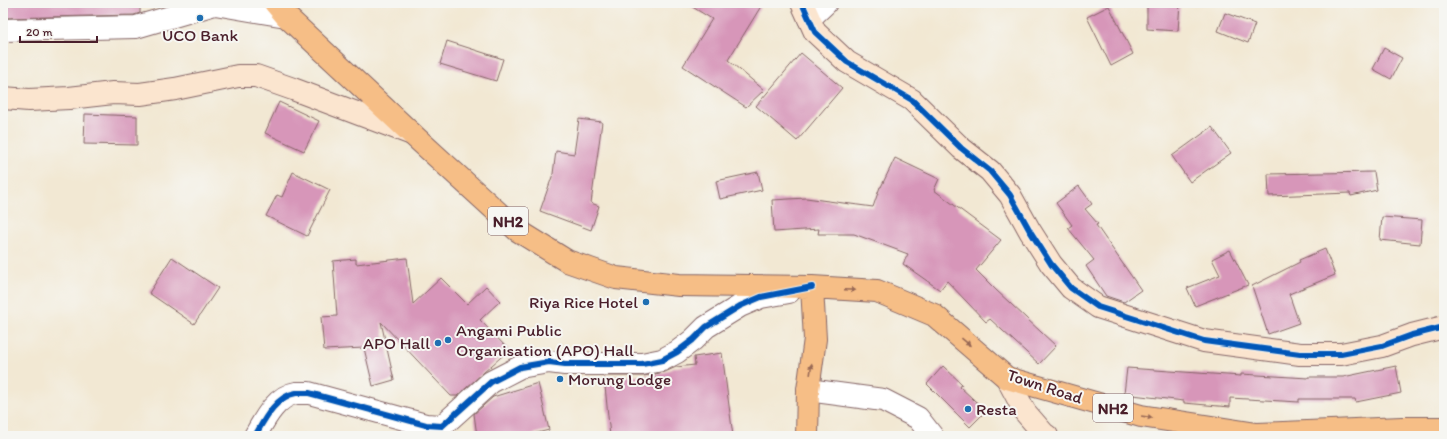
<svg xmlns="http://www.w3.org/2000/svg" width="1447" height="439" font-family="Itim,sans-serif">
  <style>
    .building { fill: #d796b9 }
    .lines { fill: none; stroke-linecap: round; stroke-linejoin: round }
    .street-casing { stroke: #856566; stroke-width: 24 }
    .secondary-casing { stroke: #856566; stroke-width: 24 }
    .highway-casing { stroke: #856566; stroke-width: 24 }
    .street { stroke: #fff; stroke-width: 22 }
    .secondary { stroke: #fbe5cf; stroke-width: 22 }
    .highway { stroke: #f6be86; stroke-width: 22 }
    .cycleway-casing { stroke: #f6f6f2; stroke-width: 8 }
    .cycleway { stroke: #0057b8; stroke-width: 6 }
    .oneway { fill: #976754 }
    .poi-dot { fill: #1f6fb2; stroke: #f6f6f2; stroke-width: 1.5 }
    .labels { text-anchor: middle; stroke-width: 4; stroke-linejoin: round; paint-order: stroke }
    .shield { fill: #f6f6f2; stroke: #7e6067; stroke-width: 1 }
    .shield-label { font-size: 16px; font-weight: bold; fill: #4a1f2b }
    .poi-label { font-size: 17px; fill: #4a1f2b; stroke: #f6f6f2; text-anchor: start }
    .street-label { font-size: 17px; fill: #4a1f2b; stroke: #f6f6f2 }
  </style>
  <rect width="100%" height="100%" fill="#f6f6f2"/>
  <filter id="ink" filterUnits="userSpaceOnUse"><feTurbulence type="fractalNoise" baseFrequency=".025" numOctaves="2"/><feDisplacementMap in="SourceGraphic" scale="8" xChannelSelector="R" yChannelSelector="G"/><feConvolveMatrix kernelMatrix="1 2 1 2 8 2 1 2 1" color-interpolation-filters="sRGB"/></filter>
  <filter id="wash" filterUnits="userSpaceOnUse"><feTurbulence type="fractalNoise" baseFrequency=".012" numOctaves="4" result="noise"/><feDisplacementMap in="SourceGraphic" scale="16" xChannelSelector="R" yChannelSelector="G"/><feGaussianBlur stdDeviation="0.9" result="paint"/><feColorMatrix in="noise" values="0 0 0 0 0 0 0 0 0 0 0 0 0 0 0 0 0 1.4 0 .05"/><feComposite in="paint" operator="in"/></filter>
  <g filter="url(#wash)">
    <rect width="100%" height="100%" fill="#f2e8d3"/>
    <g id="blocks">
      <path class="building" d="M3,3h137v10l-6,2 -131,3z
        M686,3h77l-35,57 36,30 -18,17 -63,-41 29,-47z
        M1147,3h33l-2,28 -31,-2z
        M1109,6l24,48 -22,12 -24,-49z
        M1225,13l30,11 -7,19 -30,-12z
        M447,41l56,18 -7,22 -56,-17z
        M1384,48l18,10 -11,21 -18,-10z
        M801,53l41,35 -45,53 -41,-35z
        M279,102l40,19 -15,30 -39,-18z
        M85,114l52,2v29l-53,-1z
        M579,119l23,3 -11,81 8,3 -8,24 -51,-19 13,-37 3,-23 18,3z
        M1212,127l19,26 -41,29 -18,-26z
        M895,158l44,21 -5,11 67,50 -25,30 20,20 60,56 -17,18 -49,-45 -4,3 -39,-41 -7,9 -37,-26 5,-10 -54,-20h-36l1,-5 -45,3 -2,-32 34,-2 67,9 7,-20h1z
        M293,172l37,18 -23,46 -41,-20 11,-21 5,2z
        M758,172l4,18 -42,9 -4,-18z
        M1374,172l3,18 -26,6 -1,-3 -81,3 -1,-22z
        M1079,186l13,18 -7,5 13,15 -2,1 45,65 -17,12 -18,-6 -20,-30 8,-6 -26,-32 4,-3 -16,-22z
        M1382,217l40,3 -2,24 -40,-4z
        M1325,249l10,26 -46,19 10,29 -31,11 -16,-48 48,-24 -1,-2z
        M1230,250l18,35 -53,21 -8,-18 33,-13 -8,-16z
        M172,257l46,31 -24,36 -45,-31z
        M407,258l6,46 28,-26 26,26 19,-18 14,15 -20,19 29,30 -52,46h-6l-70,-74 13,58 -21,6 -9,-38 -40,2 -3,-33 16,-1 -4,-55 23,-2v5z
        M722,353l11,83h-123l-6,-60h40l21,-4 11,-5 19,-2 -1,-8z
        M943,366l19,18 -2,3 26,24 -16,16 -43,-43z
        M1396,366l5,27 -45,9 -1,-3h-56v3l-69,-4v9l-46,-4v-2l-60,-7 3,-26 114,8v-2l67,4v-1h35z
        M538,383l11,47 -24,6h-48l-3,-22 19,-17z"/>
    </g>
  </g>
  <g filter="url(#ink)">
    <use href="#blocks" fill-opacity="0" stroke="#856566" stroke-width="1"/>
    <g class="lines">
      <defs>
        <path id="street" d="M809,19l17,-16
          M3,30l133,-3 79,-23 71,12
          M808,390l75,10 35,18 14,18
          M255,436c9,-16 21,-40 41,-43 4,0 8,0 13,0l117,32 16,1 49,-44 29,-15 29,-5 16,2h77l20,-4 15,-8 16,-12 13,-13 34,-21 21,-9 28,-5"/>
        <path id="secondary" d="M802,3l13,29 32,30 65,38 49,48 29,23 20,24 20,36 21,33 20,24 27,19 106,34 96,13h41l41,-8 30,-11 32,-8
          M3,98l26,2 40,-2 44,-5 27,1 35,-5 63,-13h18l37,13 119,45
          M1007,378l18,34 19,22 3,2"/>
        <path id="highway" d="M275,3l11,13 126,118 105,96 50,31 49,17 63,7 133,2 65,4 57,24 73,63 134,38 116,18 145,-6h42
          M807,436l1,-46 7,-51 -3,-52"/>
      </defs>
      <use href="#street" class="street-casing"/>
      <use href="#secondary" class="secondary-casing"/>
      <use href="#highway" class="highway-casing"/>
      <use href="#street" class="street"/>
      <use href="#secondary" class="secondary"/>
      <use href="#highway" class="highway"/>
      <defs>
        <path id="cycleway" d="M802,3l13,29 32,30 65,38 49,48 29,23 20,24 20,36 21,33 20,24 27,19 106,34 96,13h41l41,-8 30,-11 32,-8
          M255,436c9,-16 21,-40 41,-43 4,0 8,0 13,0l117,32 16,1 49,-44 29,-15 29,-5 16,2h77l20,-4 15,-8 16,-12 13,-13 34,-21 21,-9 51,-10"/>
      </defs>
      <use href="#cycleway" class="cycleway-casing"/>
      <use href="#cycleway" class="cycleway"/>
    </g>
    <defs><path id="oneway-solid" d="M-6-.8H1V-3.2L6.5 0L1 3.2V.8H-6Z"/></defs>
    <g class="oneway">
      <use href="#oneway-solid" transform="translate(850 290) rotate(3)"/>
      <use href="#oneway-solid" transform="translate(966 342) rotate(40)"/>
      <use href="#oneway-solid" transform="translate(811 369) rotate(-82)"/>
      <use href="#oneway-solid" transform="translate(1147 417) rotate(9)"/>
    </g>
  </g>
  <g class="poi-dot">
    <circle cx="200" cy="18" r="4"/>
    <circle cx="646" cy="302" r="4"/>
    <circle cx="448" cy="340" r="4"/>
    <circle cx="438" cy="343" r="4"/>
    <circle cx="560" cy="379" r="4"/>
    <circle cx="968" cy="409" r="4"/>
  </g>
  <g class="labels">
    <g class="shield">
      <rect x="488" y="207" width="40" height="28" rx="3"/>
      <rect x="1093" y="394" width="40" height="28" rx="3"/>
    </g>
    <g class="shield-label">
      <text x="508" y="227">NH2</text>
      <text x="1113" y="414">NH2</text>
    </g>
    <g class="poi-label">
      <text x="200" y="41" text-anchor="middle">UCO Bank</text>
      <text x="638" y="308" text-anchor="end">Riya Rice Hotel</text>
      <text x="456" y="336">Angami Public<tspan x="456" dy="20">Organisation (APO) Hall</tspan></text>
      <text x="430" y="349" text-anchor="end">APO Hall</text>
      <text x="568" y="385">Morung Lodge</text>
      <text x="976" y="415">Resta</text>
    </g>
    <g class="street-label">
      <text transform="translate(1045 386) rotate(18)" y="6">Town Road</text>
    </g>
  </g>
  <rect width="1447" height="439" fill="none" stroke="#f6f6f2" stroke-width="16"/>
  <path d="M20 36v6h77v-6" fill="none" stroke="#4a1f2b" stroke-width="2"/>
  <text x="26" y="36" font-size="12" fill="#4a1f2b" stroke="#f6f6f2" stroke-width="3" paint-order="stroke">20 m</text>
</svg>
